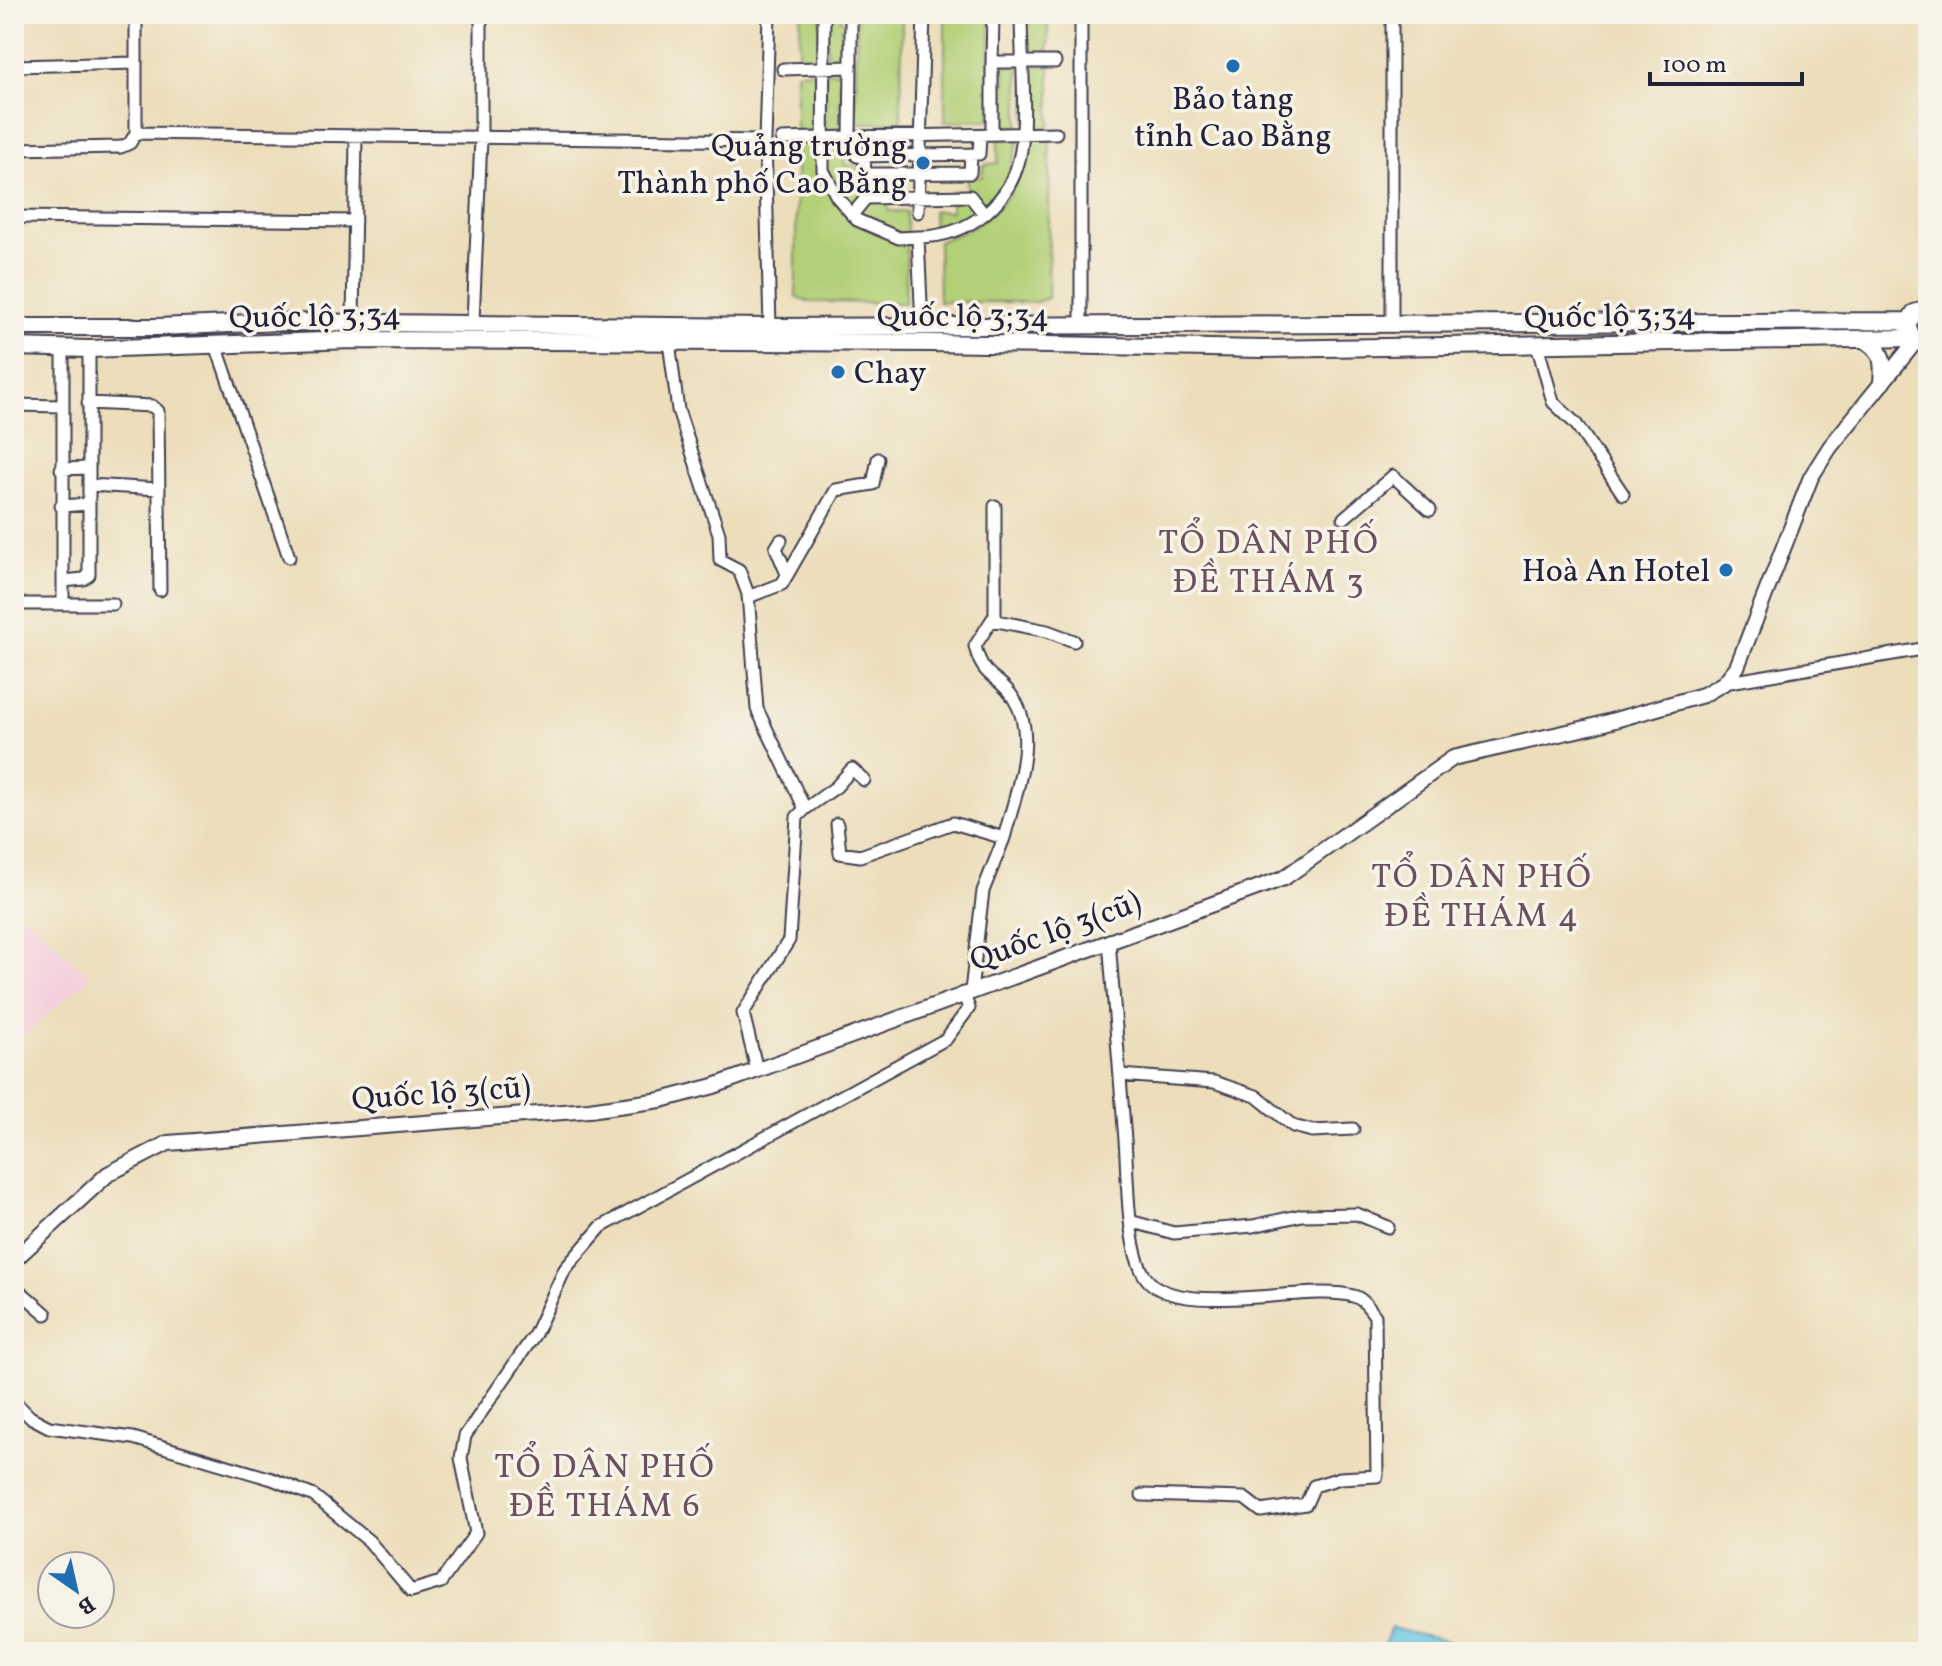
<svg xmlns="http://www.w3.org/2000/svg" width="1942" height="1666" font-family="Vollkorn,serif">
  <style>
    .built { fill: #f4cfdd }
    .green { fill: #b2d077; stroke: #6a7959; stroke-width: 2 }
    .water { fill: #63c4e2; stroke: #42738e; stroke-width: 2 }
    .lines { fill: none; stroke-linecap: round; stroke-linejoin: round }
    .minor-casing { stroke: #403e4e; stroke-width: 15 }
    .major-casing { stroke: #403e4e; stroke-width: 18 }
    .highway-casing { stroke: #403e4e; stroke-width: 20 }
    .minor { stroke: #fff; stroke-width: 11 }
    .major { stroke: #fff; stroke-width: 14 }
    .highway { stroke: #fff; stroke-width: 16 }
    .poi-dot { fill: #1f6fb2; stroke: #f7f3e8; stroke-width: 3 }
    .labels { text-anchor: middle; stroke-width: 7; stroke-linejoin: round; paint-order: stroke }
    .poi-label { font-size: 32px; fill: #22223b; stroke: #f7f3e8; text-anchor: end }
    .street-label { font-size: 32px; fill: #22223b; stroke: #f7f3e8 }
    .neighbourhood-label { font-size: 34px; letter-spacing: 2px; fill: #6c505e; stroke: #f7f3e8 }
  </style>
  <rect width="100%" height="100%" fill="#f7f3e8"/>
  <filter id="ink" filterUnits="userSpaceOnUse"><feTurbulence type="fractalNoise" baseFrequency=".0125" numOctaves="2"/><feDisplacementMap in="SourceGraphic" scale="16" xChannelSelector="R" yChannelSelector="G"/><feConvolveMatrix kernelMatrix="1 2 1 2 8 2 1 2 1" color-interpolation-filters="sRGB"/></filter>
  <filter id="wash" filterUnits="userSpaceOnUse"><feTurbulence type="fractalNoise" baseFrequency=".006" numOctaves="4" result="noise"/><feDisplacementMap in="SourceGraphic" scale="32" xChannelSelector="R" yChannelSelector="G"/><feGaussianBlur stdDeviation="1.8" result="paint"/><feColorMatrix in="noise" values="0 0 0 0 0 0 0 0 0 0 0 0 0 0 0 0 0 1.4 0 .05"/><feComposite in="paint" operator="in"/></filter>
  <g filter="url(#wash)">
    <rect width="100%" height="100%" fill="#ecdebb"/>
    <path class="built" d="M14,911l12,5 64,61 -76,67z"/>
    <path class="green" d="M801,14h19v49h-22z
      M827,14h14v7h7v6h-7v10l7,1v8l-7,-1v9l7,1v8l-21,-1z
      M857,14h45l-1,109h-46z
      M945,14h45v106l-45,2z
      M1027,14h21v41h-22z
      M999,66h20v60l-21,1v-8l7,-1v-9h-7v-8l7,-1v-9l-6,-1v-6h7v-10l-8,-1z
      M1026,66h24v61h-24z
      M820,71v61l-24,1v-61z
      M826,71l21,1v6l-7,1v11l7,-1v7h-7v10h7v8h-7v9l7,1v8l-21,-1z
      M1050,136l-2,162 -12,4h-97l-1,-61c52,-15 85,-48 88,-103z
      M1020,137c-19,65 -25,72 -86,97l-1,-23h18l1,-19h15v-15h15l1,-12 15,-2v-23z
      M796,141h23l1,19 29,55 58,26 -2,62 -96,-1 -13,-5z
      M843,141l2,24h12v13l15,1 -1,14 15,6 3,12 17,1 1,22c-34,-2 -73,-33 -82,-66 -3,-8 -1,-19 -1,-26z"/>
    <path class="water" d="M1391,1628l101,24h-111z"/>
  </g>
  <g filter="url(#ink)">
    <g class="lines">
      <defs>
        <path id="minor" d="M769,14l-4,127 5,186
          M824,14l-1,156 14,27 20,23 42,18 19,-1
          M1081,14v313
          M992,62l1,-48
          M14,66l122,-3
          M851,67l-1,70 206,-4
          M783,69l68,-2v-53
          M136,133l629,8
          M992,134v-72h63
          M782,139l68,-2
          M856,139l1,17 122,-2 1,-19
          M14,149l107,-2 9,-4 6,-10v-119
          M864,156l1,18 105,-1 1,-19
          M918,212l6,-198
          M852,215l14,-17 104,-2 14,18
          M14,217l341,4
          M473,321l8,-182v-125
          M353,322l3,-186
          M922,326l-4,-89c51,0 95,-35 103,-87 6,-36 0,-97 0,-136
          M1392,326v-312
          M669,342l9,68 41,124 1,26 19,10 9,24 9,115 48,100 -8,8 -8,123 -46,73 14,57
          M1537,344l16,58 23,22 47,70
          M216,345l73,212
          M63,348v233
          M88,403l64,3 6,5 2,179
          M14,405l48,1
          M61,469l28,-1
          M89,485l70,4
          M61,506l28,-2
          M995,506v109l-20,31c8,35 24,28 39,53 25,39 0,99 -10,139
          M1344,518l49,-42 37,34
          M781,540l-5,8 11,26
          M748,597l34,-13 54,-94 37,-6 5,-25
          M14,604h99
          M63,604v-23l21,-2 5,-4v-226
          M992,620l55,11 27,10
          M1724,683l204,-35
          M805,809l31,-22 16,-18 12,11
          M837,824l3,29 20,3 93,-33 51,15 -21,53 -12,100
          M1109,940c5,67 11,134 16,200 3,35 1,110 21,138 31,42 162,5 207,18 10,2 16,12 22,20l2,160 -37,2 -26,8 -8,18 -45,7 -17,-13 -102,-3
          M1120,1075l94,7 42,14 37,30 19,5 41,-2
          M1133,1222l41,11 79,-7 49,-11 55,-1 31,13
          M14,1286l32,28
          M14,1401l16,16 19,10 84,11 139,41 42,17 55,45 42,50 30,-9 35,-49 -15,-75 4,-22 70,-102 30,-65 36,-42 345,-188 23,-31 -6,-15"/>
        <path id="major" d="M14,1260l94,-86 60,-31 421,-33 72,-10 53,-14 570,-208 169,-120 137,-31 113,-32 21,-12 13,-16 74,-190 19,-30 86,-106"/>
        <path id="highway" d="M1928,309l-14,4 -7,12 5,13 16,5
          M14,327h144l121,-5 491,5 1138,-6
          M1863,339c20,9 21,23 19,43
          M14,347l75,2 264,-9 578,3 333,6 648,-11"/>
      </defs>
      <use href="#minor" class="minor-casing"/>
      <use href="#major" class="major-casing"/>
      <use href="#highway" class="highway-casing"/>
      <use href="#minor" class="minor"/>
      <use href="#major" class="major"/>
      <use href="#highway" class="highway"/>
    </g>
  </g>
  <g class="poi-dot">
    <circle cx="1233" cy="66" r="8"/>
    <circle cx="923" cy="163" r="8"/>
    <circle cx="838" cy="372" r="8"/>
    <circle cx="1726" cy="570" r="8"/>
  </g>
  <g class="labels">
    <g class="poi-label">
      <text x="1233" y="109" text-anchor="middle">Bảo tàng<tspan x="1233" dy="37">tỉnh Cao Bằng</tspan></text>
      <text x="907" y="156">Quảng trường<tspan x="907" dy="37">Thành phố Cao Bằng</tspan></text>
      <text x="854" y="383" text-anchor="start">Chay</text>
      <text x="1710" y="581">Hoà An Hotel</text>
    </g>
    <g class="street-label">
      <text transform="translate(315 315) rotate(-1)" y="11">Quốc lộ 3;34</text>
      <text x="963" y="326">Quốc lộ 3;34</text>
      <text transform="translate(1610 315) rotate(-1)" y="11">Quốc lộ 3;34</text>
      <text transform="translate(1055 930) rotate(-20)" y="11">Quốc lộ 3(cũ)</text>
      <text transform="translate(441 1092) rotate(-4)" y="11">Quốc lộ 3(cũ)</text>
    </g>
    <g class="neighbourhood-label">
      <text x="1269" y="553">TỔ DÂN PHỐ<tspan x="1269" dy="39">ĐỀ THÁM 3</tspan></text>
      <text x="1482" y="887">TỔ DÂN PHỐ<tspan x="1482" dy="39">ĐỀ THÁM 4</tspan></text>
      <text x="605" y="1477">TỔ DÂN PHỐ<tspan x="605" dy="39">ĐỀ THÁM 6</tspan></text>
    </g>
  </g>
  <rect width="1942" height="1666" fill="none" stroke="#f7f3e8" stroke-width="48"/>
  <g transform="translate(76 1590) rotate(146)"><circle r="38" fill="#f7f3e8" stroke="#a29fa3" stroke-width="2"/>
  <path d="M0-6L14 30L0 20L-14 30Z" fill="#1f6fb2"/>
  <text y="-12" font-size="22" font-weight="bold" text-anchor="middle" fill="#22223b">B</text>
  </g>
  <path d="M1650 72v12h152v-12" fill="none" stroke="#22223b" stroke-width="4"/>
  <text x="1662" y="72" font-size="24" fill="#22223b" stroke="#f7f3e8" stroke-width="6" paint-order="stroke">100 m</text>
</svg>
